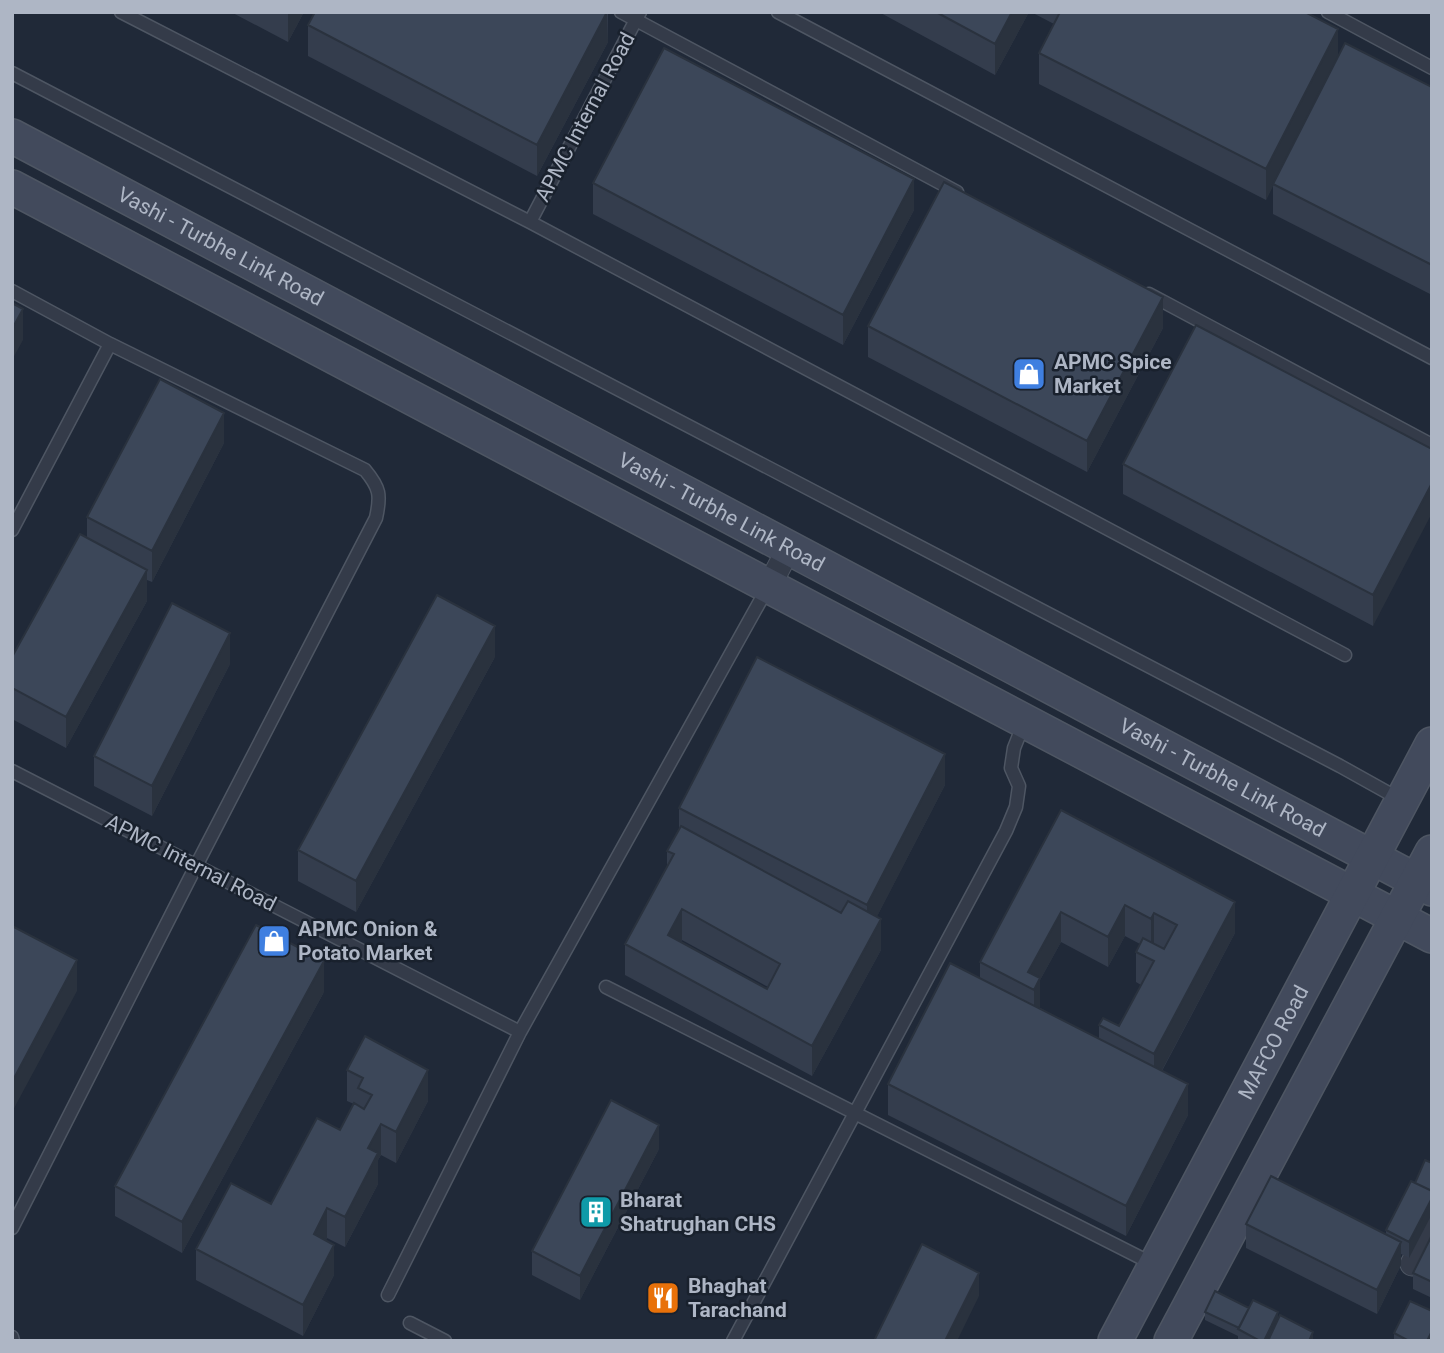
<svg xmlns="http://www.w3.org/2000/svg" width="1444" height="1353" font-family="Roboto,sans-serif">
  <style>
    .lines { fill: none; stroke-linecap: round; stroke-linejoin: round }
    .lane-casing { stroke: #4e5663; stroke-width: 15 }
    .street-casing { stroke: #4e5663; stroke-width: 25 }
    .secondary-casing { stroke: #4e5663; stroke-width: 36 }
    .lane { stroke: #343b49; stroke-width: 12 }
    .street { stroke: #343b49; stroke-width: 23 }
    .secondary { stroke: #424a5c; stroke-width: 33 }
    .wall { fill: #343d4d; fill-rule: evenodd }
    .shaded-wall { fill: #2a323e }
    .building { fill: #3c4759; stroke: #2a323e; stroke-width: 2; fill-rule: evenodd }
    .labels { text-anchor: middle; stroke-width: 5; stroke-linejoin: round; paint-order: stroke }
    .street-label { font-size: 21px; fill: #aeb6c5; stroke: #19212d }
    .poi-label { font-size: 21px; font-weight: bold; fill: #aeb6c5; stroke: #19212d; text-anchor: start }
  </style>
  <rect width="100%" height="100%" fill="#202938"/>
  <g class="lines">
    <defs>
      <path id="lane" d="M121,12l409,210 815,433
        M621,12l336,180
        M778,12l654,346
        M1328,12l104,56
        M12,73l1328,693 61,34
        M530,222l110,-210
        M12,291l98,53 255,126c15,18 16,25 11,48l-180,348 -184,362
        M1149,294l283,151
        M12,530l98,-186
        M12,771l508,261
        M606,987l549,278
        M388,1295l132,-263 248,-445
        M410,1323l35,18
        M12,1337l1,4
        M733,1341l273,-510 10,-24 3,-21 -8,-18 3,-20 10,-25"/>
      <path id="street" d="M769,586l20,-38
        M1412,1264l20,-38"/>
      <g id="secondary">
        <path id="s1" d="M12,136l1420,753"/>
        <path d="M12,187l1420,749"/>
        <path id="s2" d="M1115,1341l317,-597"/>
        <path d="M1171,1341l261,-489"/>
      </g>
    </defs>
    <use href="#lane" class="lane-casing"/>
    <use href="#street" class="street-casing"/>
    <use href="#secondary" class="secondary-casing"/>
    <use href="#lane" class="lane"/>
    <use href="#street" class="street"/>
    <use href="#secondary" class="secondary"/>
  </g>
  <path class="wall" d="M231,12h73l-16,30z
    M608,12v30l-71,134 -229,-120v-31z
    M879,12h150l-34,63z
    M1031,12h274l33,45 94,30v208l-159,-81v-29l-7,15 -227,-116v-31l15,-29z
    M593,183l321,27 -71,135 -250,-131z
    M868,326l295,2 -76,144 -219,-115z
    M224,443l-72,139 -5,-2v21l-81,147 -54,-29v-62l75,-119v-21z
    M1432,449l-59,177 -250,-132v-30z
    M495,657l-139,255 -58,-31v-31z
    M230,664l-78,152 -58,-30v-30z
    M945,785l-68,131 4,34 -69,126 -187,-101v-31l42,-78v-15l12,-21v-22zM682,940l86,47 -1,2 -86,-47z
    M1061,810l174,123 -73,138 26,44 -62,121 -238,-121v-31l92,-106v-16zM1125,936l15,8 -4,8v30l5,3 -22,41 -20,-1v14l-59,-31v-28l21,-38 47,25z
    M324,992l-142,261 -67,-37v-30z
    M347,1070l81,31 -32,62 -15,-8 -3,5v24l-33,63 -18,-9 -1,2 8,35 -31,61 -107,-56v-31l75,-45 69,-74 14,-26 -7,-3z
    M659,1149l-79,151 -48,-25v-24z
    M1411,1181l-2,77 -8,-4v11l-24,49 -131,-66v-24l140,10v-4z
    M1432,1235v63l-19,-9v-16z
    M1249,1308l29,12 35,21h-75v-5l-33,-16v-8z
    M1394,1333l38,8h-38z"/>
  <path class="shaded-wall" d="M288,12h16l-16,30z
    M607,12l1,30 -71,134v-31z
    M1012,12h17l-34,63v-31z
    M1338,29v31l-72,140v-31z
    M914,179v31l-71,135v-30z
    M1163,297v31l-76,144v-31z
    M23,309v31l-11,20v-31z
    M224,413v30l-72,139v-31z
    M1432,483v30l-59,113v-31z
    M147,570v31l-81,147v-31z
    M495,626v31l-139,255v-31z
    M230,633v31l-78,152v-30z
    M945,754v31l-78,151v-31z
    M1235,902v31l-81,152v-31z
    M1125,905v31l-17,31v-30z
    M682,909v31l-14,26v-31z
    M1061,912v30l-21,38v29l-6,12v-31l-6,-18z
    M1154,913v31l-3,6v-31z
    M881,919v31l-69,126v-30z
    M77,960v31l-65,121v-30z
    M324,961v31l-142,261v-31z
    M428,1070v31l-32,62v-31z
    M1188,1084v31l-62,121v-30z
    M381,1124v31l-3,5v24l-33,63v-30l23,-69z
    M659,1125v24l-79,151v-24z
    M1432,1198v16l-23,44v-16z
    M327,1208v30l-13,26v-30z
    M1401,1242v23l-24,49v-24z
    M334,1245v30l-31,61v-31z
    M979,1273v23l-22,45h-12z
    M1278,1312v16l-7,13h-7z
    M1432,1331v10h-5z
    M1313,1332v9h-4z"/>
  <path class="building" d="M315,12h292l-70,133 -229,-120z
    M936,12h76l-17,32z
    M1060,12h245l33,17 -72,140 -227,-116z
    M1345,43l87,44v178l-159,-81z
    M664,48l250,131 -71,136 -250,-132z
    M944,182l219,115 -76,144 -219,-115z
    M12,303l11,6 -11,20z
    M1196,325l236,124v34l-59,112 -250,-131z
    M160,379l64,34 -72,138 -65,-34z
    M80,534l67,36 -81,147 -54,-29v-31z
    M437,595l58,31 -139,255 -58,-31z
    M172,603l58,30 -78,153 -58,-30z
    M757,657l188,97 -78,151 -188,-97z
    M1061,810l174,92 -81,152 -55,-29 4,-7 16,8 35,-65 -18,-9 7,-14 21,11 13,-24 -23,-12 -3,6 -26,-14 -17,32 -47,-25 -33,60 12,6 -6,12 -54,-28z
    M681,826l160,87 7,-12 33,18 -69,127 -187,-102 49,-90 -7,-3zM682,909l98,55 -13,25 -99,-54z
    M256,925l68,36 -142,261 -67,-36z
    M12,926l65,34 -65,122z
    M950,963l238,121 -62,122 -238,-122z
    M365,1036l63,34 -32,62 -15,-8 -13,24 10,5 -33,64 -18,-9 -13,26 20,11 -31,60 -107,-56 35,-66 40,21 46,-86 23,12 14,-27 10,6 8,-14 -14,-7 5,-10 -16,-8z
    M611,1100l48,25 -79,151 -48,-25z
    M1425,1160l7,3v28l-17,-8z
    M1271,1176l130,66 -24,48 -131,-66z
    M1411,1181l21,10v7l-23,44 -23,-12z
    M1432,1235v47l-19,-9z
    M922,1244l57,29 -34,68h-71z
    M1215,1291l34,17 -10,20 -34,-16z
    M1253,1300l25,12 -14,29h-4l-22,-12z
    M1410,1301l22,10v20l-5,10h-18l-15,-8z
    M1280,1315l33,17 -4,9h-41z"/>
  <defs>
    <symbol id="shop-square" viewBox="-11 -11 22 22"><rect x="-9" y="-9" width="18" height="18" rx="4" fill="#3f7fe0" stroke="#19212d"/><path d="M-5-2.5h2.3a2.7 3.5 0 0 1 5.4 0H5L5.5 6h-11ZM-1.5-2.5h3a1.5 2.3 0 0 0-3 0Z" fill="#fff"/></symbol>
    <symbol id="building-square" viewBox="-11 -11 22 22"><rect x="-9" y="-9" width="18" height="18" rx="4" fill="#0f9aa8" stroke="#19212d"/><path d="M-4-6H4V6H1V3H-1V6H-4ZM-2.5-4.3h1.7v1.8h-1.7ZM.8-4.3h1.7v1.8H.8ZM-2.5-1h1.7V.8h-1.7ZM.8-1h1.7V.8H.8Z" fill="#fff"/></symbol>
    <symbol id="restaurant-square" viewBox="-11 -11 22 22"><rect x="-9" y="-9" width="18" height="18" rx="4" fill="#e8710a" stroke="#19212d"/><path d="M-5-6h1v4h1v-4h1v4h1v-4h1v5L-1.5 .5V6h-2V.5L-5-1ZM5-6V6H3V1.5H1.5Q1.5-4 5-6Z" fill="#fff"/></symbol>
  </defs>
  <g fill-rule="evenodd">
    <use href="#shop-square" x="1010" y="355" width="38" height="38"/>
    <use href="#shop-square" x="255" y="922" width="38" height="38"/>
    <use href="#building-square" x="577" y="1193" width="38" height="38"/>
    <use href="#restaurant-square" x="644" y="1279" width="38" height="38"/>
  </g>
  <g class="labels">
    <g class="street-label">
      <text transform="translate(585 117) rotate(-62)" y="7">APMC Internal Road</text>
      <text dy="7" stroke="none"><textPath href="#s1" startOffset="236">Vashi - Turbhe Link Road</textPath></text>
      <text dy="7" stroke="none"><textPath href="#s1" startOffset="803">Vashi - Turbhe Link Road</textPath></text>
      <text dy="7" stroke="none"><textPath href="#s1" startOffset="1370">Vashi - Turbhe Link Road</textPath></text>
      <text transform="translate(191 863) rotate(27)" y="7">APMC Internal Road</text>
      <text dy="7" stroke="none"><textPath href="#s2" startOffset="338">MAFCO Road</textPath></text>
    </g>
    <g class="poi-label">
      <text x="1054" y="369">APMC Spice<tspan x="1054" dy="24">Market</tspan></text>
      <text x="298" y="936">APMC Onion &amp;<tspan x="298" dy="24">Potato Market</tspan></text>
      <text x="620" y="1207">Bharat<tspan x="620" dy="24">Shatrughan CHS</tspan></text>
      <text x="688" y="1293">Bhaghat<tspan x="688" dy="24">Tarachand</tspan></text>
    </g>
  </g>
  <rect width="1444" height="1353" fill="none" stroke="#aeb6c5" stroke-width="28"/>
</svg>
